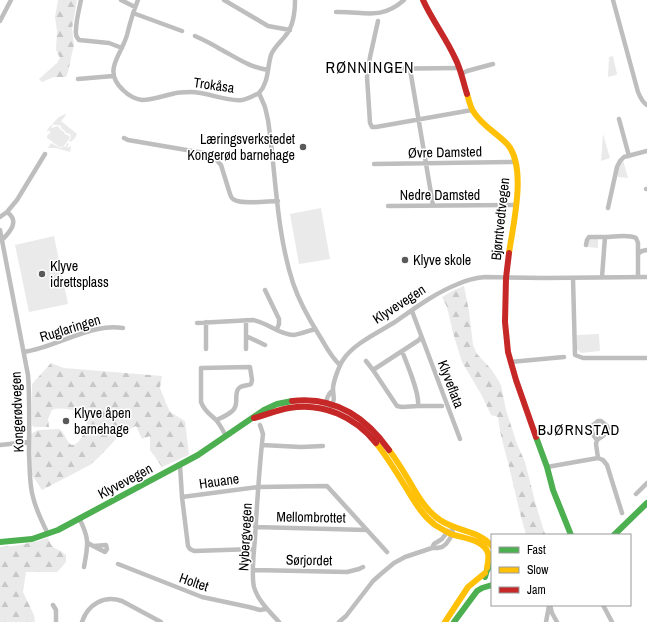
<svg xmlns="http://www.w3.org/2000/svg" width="647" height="622" font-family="'Archivo Narrow',sans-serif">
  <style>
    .green { fill: #eaeaea }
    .forest { fill: url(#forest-firs) }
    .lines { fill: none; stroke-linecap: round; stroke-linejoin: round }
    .street { stroke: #bebebe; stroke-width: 4.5 }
    .fast { stroke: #4caf50; stroke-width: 6 }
    .slow { stroke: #ffc107; stroke-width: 6 }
    .jam { stroke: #c62828; stroke-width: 6 }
    .poi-dot { fill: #595959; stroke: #fff; stroke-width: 1.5 }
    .labels { text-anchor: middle; stroke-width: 3; stroke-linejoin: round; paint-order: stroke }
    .street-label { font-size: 14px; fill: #000; stroke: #fff }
    .poi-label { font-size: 14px; fill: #000; stroke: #fff; text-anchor: start }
    .neighbourhood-label { font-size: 15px; letter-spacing: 1px; fill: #000; stroke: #fff }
    .quarter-label { font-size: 16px; letter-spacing: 1px; fill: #000; stroke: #fff }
  </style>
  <defs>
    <pattern id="forest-firs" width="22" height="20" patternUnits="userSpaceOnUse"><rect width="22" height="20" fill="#eaeaea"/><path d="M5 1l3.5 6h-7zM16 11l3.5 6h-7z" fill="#c7c7c7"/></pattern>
  </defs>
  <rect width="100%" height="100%" fill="#fff"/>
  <path class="green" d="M613,56l4,18 -1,1 -8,2 1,-20z
    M65,114l1,1 -5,6 16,13 -2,4 -4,4 -2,-1 2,-3 -1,-4 -4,-1 -2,-3 -2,-1 -1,-3 -2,-1h-5l-2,-1 7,-7z
    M51,125l2,1 -2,1 1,1 5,-2 2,1 2,3 2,1 2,3 4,2 1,2 -7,9h-3l-8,-5v-2l-1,1 -4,-3v-1l1,-3h2v-3l-1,-1 -1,2 -1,-2z
    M603,134l7,24 -9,3z
    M51,143l10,5 5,-2 1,-3 2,1 -2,3 1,1 2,-2 1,1 -1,5 -14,-4h-8z
    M623,160l5,18 -10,-1c-2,-6 2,-12 5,-17z
    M321,208l9,51 -31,5 -9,-50z
    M54,236l14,68 -39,8 -14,-67z
    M589,239h9v9l-10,-1z
    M599,334l1,17 -19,2 -4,-4v-14z"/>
  <path class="forest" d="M58,0h19l-5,29 2,15 -6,28 -2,5h-12l-12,5 -3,-3 18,-16 3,-5 -4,-8 1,-19 -2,-14z
    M464,286l5,25 4,34 4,9 15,16 9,15 5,25 11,34 8,18 11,43 8,26 2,4h-20c-6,-20 -10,-40 -15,-60 -4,-19 -11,-38 -13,-58l-7,-2 -10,-21 -19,-32 -9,-29 -6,-26 -5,-10 12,-7z
    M51,363l13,5 98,8 -2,12 6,15 4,9 15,9 4,34 -27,12 -12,-17v-14l-8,3 -6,-13 -15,8 -22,23 -9,8 -48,25 -10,-15 -1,-41 7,-4 21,-1c7,4 7,14 13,16 6,-1 8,-5 11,-10 2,-4 4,-8 4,-12 -2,-13 -25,-17 -35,-13l-4,9 1,8h-15l-2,-2v-41z
    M48,538c5,13 9,9 18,17v7l-6,7 -3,3h-31l-3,20 11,23 1,7h-35v-75c17,-1 32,-4 48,-9z"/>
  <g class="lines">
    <path class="street" d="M81,0c-2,9 -6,26 -5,34 0,3 1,3 3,6l30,3 13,5
      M121,0l14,7
      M138,0c-5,12 -8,23 -11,35 -6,21 -25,35 -4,55 5,5 12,9 19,10 10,0 21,-4 30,-6 6,-2 13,-2 19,-2 16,0 36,10 51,8 6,-1 11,-4 17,-7l6,14 3,13c8,54 8,111 25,163 6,18 16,36 26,52 7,11 11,21 21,30
      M224,0l44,26 22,4
      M613,0l25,92c2,5 4,10 9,13
      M336,12c28,-1 44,9 68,-12
      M133,13l49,18
      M0,21l11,-21
      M378,21l-8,36 -3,20 3,46 2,4h4l96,-17
      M195,36c9,4 17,8 25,13 17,9 29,18 48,21
      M368,69l91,-1
      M410,69l23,136
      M461,74l6,-3 26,-7
      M78,79l35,-3
      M259,93c10,-11 8,-25 12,-38 3,-8 10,-13 15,-20 8,-10 9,-23 9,-35
      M619,119l10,37
      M124,138l4,2 76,13 9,3 8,9 9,29c1,2 1,4 3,5 7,6 35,2 45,2
      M374,164l142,-2
      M646,189h1
      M388,206l128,-1
      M608,208l9,-41 3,-6 4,-4 23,-6
      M0,217l7,-5 10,-12 28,-46
      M0,230l28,145c2,26 1,53 1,79 1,14 0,29 4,43 3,13 9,25 15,37
      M2,240c8,-8 18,-19 5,-28
      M586,245l1,-5 2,-3h16
      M638,254l4,-3 5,-1
      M602,277l3,-40c9,0 23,-3 31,1l2,5v34
      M573,278l2,77 8,3h64
      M265,290l14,29v5l-2,5
      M412,311l48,128
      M246,320v29
      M206,322v27
      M197,323l56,-3c14,2 26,15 41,15 7,-1 14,-4 21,-6
      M246,336l19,9
      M402,351c5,13 18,43 16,55l-16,1 -5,-1 -24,-36 46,-30 2,-3
      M24,352c26,-4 49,-18 74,-23 9,-2 17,-2 25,-1
      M366,361l7,9
      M510,362l54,-5
      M326,406c0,-6 2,-12 7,-16
      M330,406c6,-5 3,-10 3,-17 0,-7 6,-23 10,-29 10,-16 36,-28 52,-38 20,-14 40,-29 63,-38 8,-4 17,-6 27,-7l60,1 102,-1
      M418,406h24
      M216,420c5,-2 18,-8 19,-13 3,-5 -1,-14 4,-19 3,-3 8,-2 12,-4l1,-4 -2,-13 -49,1v34c3,9 9,12 15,18 4,4 7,11 10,16
      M260,425l3,9c-4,35 -6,70 -8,104 -1,14 -4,36 -1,49 4,14 16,25 25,35
      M597,440c-4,-4 -6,-9 -5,-14l6,-5h3l6,5 1,3 -5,7 -6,4 -1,4 2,14
      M0,445l29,-3
      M262,445l39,2 22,-1
      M180,465l2,32 6,49 2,3 4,2 60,-2
      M547,467l51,-9 5,2 4,5 15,48
      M636,494l11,-11
      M182,497l76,-10 69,-1 60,66
      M79,518c11,21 9,27 5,49
      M255,527l112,3
      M88,543c5,3 11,6 17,9l2,-3 -1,-4 -12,1
      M432,548l2,-4 8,-5 6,-8
      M118,564l84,33 47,10 11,3 6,-1
      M253,570l94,2 12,-3 4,-2
      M53,605l3,5v12
      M550,605l2,8 5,9
      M603,605l9,17
      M82,622c6,-18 22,-27 40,-21l39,21
      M339,622l7,-6 27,-35 9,-8 12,-10 11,-6 27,-9h5l5,-1 4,-3 7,-10 -1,-6
      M546,622l3,-16"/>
    <path class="fast" d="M536,437l11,30 6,23 18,45
      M614,535l33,-32
      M0,542l32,-3 26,-9 140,-75 66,-45 13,-6 15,-3
      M485,577l2,-7 5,-5
      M454,622l23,-31 5,-3 10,-3"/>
    <path class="slow" d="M467,94c2,6 3,12 6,17 9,15 24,22 35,34 19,23 5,80 1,108
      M376,443c12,15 22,32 32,48 8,13 15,25 27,34 5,3 10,6 16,9 11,4 32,5 37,19 1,5 0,10 -1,15
      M389,450c7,9 13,19 19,29 9,15 17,31 32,41 18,12 38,10 52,26
      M445,622l23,-35 17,-14"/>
    <path class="jam" d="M423,0c9,20 23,38 32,58 6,11 8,24 12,36
      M509,253l-3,25 -1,44 3,30 8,28 20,57
      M292,401c42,-5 73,15 97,49
      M254,418c12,-3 23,-8 35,-10 34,-6 66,9 87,35"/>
  </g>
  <g class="poi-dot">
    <circle cx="303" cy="147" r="4"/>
    <circle cx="405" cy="260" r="4"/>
    <circle cx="42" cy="274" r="4"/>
    <circle cx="66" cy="421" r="4"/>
  </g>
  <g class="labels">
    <g class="street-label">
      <text transform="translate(214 85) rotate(8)" y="5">Trokåsa</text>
      <text transform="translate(445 152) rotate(-1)" y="5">Øvre Damsted</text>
      <text x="440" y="200">Nedre Damsted</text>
      <text transform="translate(500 219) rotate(-84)" y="5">Bjørntvedtvegen</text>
      <text transform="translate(399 304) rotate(-33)" y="5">Klyvevegen</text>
      <text transform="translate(70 328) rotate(-17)" y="5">Ruglaringen</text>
      <text transform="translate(451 384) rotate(69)" y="5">Klyveflata</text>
      <text transform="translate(17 412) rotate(-92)" y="5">Kongerødvegen</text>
      <text transform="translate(125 481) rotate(-28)" y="5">Klyvevegen</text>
      <text transform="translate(219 481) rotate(-8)" y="5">Hauane</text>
      <text transform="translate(311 517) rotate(1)" y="5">Mellombrottet</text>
      <text transform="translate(245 537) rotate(-87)" y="5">Nybergvegen</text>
      <text transform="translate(309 560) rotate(1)" y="5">Sørjordet</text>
      <text transform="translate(194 582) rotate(19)" y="5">Holtet</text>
    </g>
    <g class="poi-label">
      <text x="295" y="144" text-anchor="end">Læringsverkstedet<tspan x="295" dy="16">Kongerød barnehage</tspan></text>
      <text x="413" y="265">Klyve skole</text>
      <text x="50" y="271">Klyve<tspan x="50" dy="16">idrettsplass</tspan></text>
      <text x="74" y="418">Klyve åpen<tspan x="74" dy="16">barnehage</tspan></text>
    </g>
    <g class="neighbourhood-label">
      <text x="579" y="435">BJØRNSTAD</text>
    </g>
    <g class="quarter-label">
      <text x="370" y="73">RØNNINGEN</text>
    </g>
  </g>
  <rect x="491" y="534" width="140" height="72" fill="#ffffff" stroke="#999999"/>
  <rect x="499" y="547" width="20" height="6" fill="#4caf50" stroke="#999999"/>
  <text x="527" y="554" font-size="12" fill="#000000">Fast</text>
  <rect x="499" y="567" width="20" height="6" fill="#ffc107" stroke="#999999"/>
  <text x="527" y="574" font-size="12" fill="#000000">Slow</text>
  <rect x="499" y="587" width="20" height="6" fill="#c62828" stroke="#999999"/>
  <text x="527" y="594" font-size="12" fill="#000000">Jam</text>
</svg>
